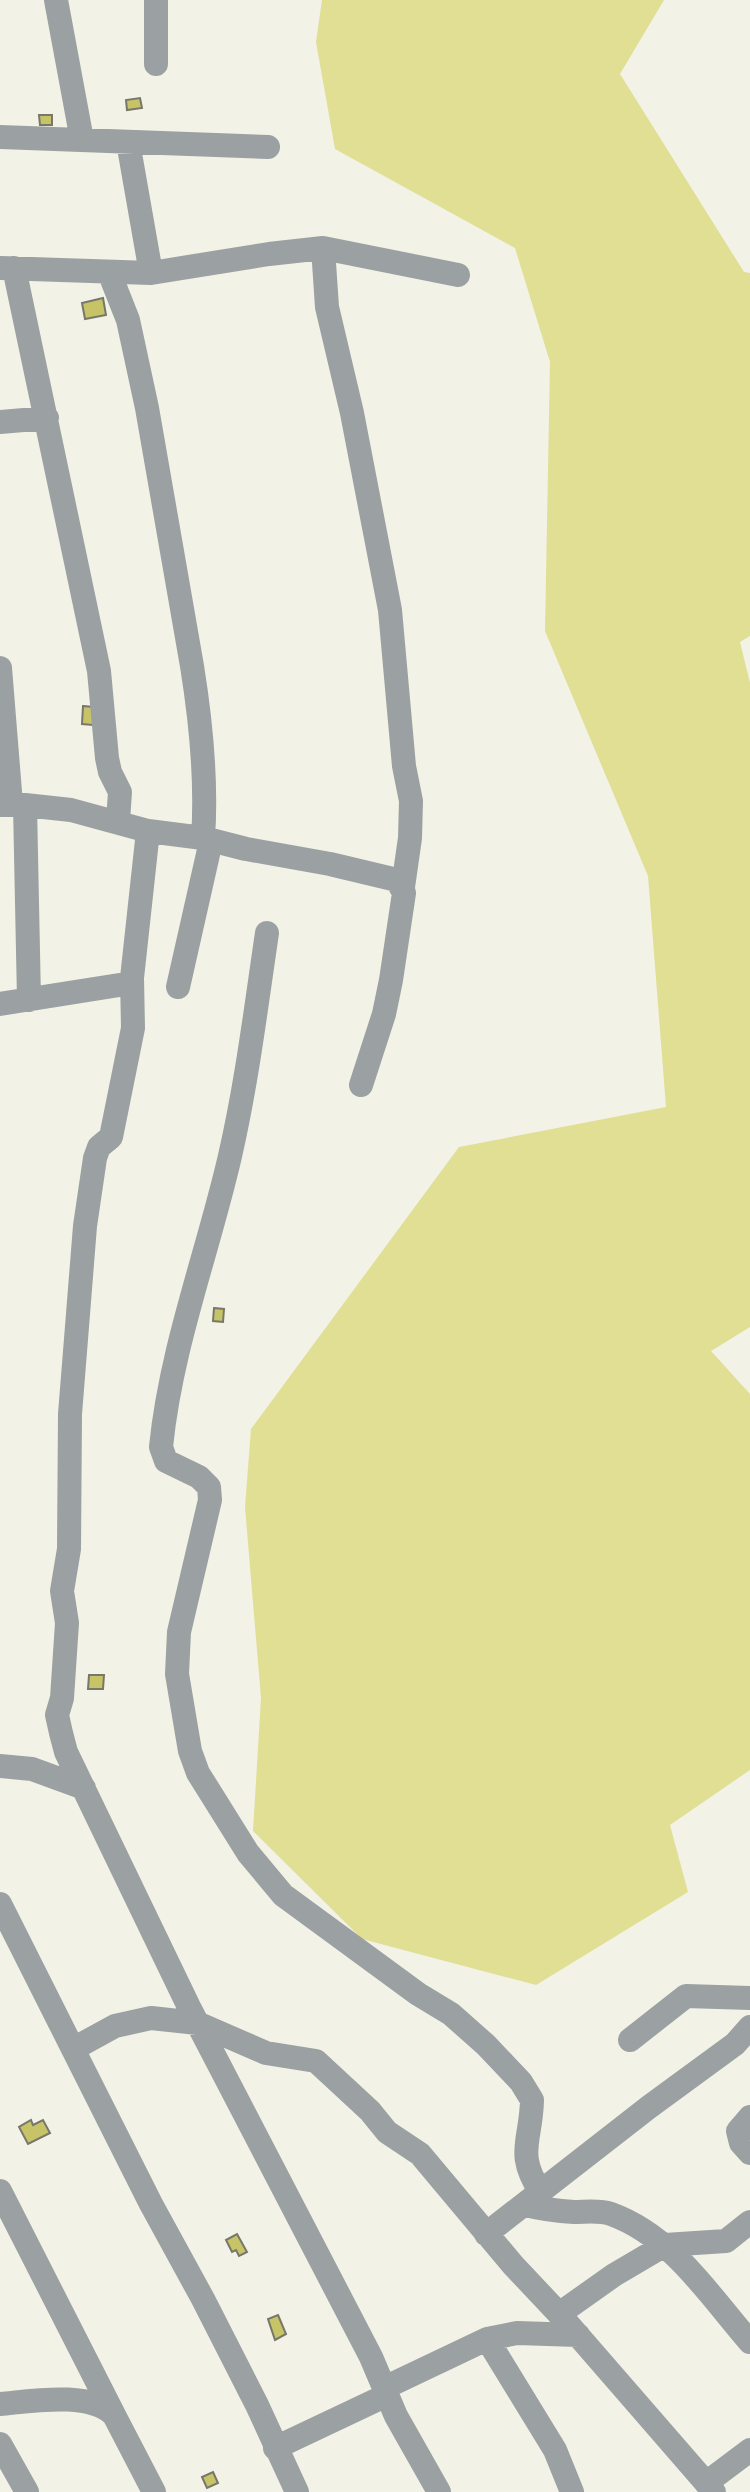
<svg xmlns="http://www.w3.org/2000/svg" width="750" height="2492" font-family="Lato,sans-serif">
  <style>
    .green { fill: #e0df94 }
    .building { fill: #c6c467; stroke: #77776c; stroke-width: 2 }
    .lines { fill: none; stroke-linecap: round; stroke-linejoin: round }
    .minor { stroke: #9ba0a2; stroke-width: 24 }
  </style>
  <rect width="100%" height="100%" fill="#f2f2e6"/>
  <path class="green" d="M322,0h342l-44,74 124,198 6,1v363l-10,6 10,41v644l-39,24 39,43v376l-80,55 18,67 -152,93 -174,-46 -109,-108 8,-133 -16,-191 6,-78 208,-282 207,-40 -18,-231 -103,-245 5,-269 -35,-114 -180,-99 -19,-107z"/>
  <path class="building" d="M140,98l2,10 -15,2 -1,-10z
    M39,115h13v10h-12z
    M103,298l3,17 -21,4 -3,-16z
    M83,706l11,1 -1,18 -11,-1z
    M214,1308l10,1 -1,13 -10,-1z
    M89,1675h15l-1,14h-15z
    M31,2120l2,5 10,-5 7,13 -22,11 -9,-17z
    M237,2234l10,18 -8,4 -3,-6 -4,2 -6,-12z
    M278,2315l8,19 -11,6 -7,-21z
    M213,2472l5,11 -11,5 -5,-11z"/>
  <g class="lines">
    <path class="minor" d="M56,0l26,140
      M156,64v-64
      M0,137l268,10
      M128,142l23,131
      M323,248l4,59 25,106 38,197 14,156 7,35 -1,37 -7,49
      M1,268l150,5 118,-19 54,-6 135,27
      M14,268l85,403 8,87 3,14 10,20 -2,29
      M109,272l19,48 19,88 45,258c9,56 15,115 11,172
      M0,422l47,-4
      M0,668l11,136
      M0,805h25l46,5 77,21 55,7 43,11 84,15 67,16 7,13 -13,87 -7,34 -23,71
      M25,805l4,195
      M148,831l-16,147 1,50 -22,109 -12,10 -4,11 -10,68 -7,88 -8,100 -1,135 -7,42 5,32 -5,75 -5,17 4,18 5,19 123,255 182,350 25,59 43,76
      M267,933c-11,74 -20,149 -37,223 -22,96 -59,191 -69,291l5,14 33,16 10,10 1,13 -31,132 -2,42 13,77 8,22 50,80 35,42 135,99 33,20 35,31 35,37 11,18c-1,43 -17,52 9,93
      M178,987l33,-146
      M0,1004l132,-21
      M0,1766l32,3 52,19
      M0,1904l151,300 52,95 54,106 40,87
      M630,2040l56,-44 64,2
      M73,2049l42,-23 36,-8 46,5 69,30 50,8 54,50 17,21 33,22 93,111 49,52 152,175
      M750,2117l-12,14 3,12 9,10
      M0,2191l114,224
      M526,2205c16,4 31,6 48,7 12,0 26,-2 37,2 61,22 98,81 139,128
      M486,2234l163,-127 86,-63 15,-17
      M559,2314l55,-39 51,-30 61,-4 24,-19
      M487,2339l68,111 17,42
      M384,2388l103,-49 30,-6 61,2
      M0,2404c33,-3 89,-13 114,11l40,77
      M0,2444l27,48
      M275,2448l112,-53
      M706,2483l44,-33"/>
  </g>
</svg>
